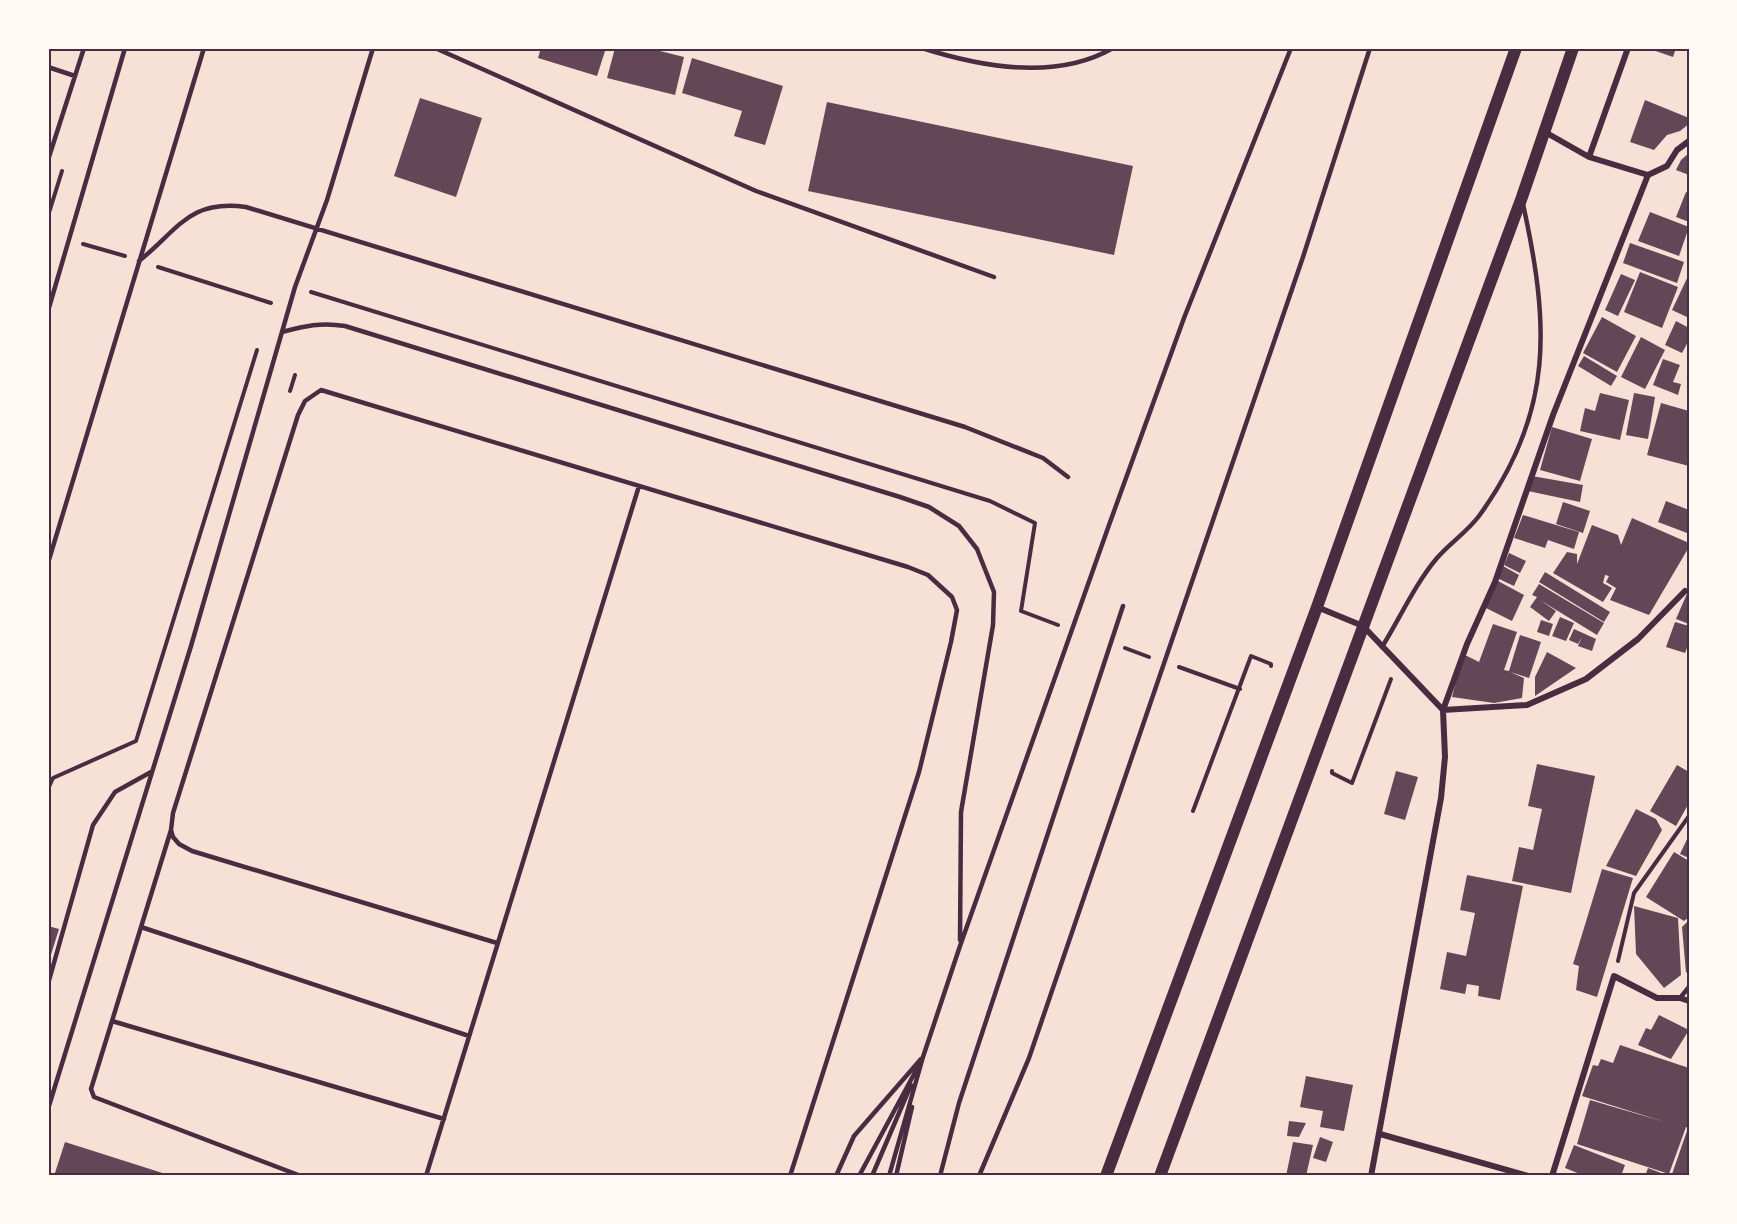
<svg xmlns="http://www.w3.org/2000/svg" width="1737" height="1224" font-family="'Source Sans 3',sans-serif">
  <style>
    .building { fill: #644757 }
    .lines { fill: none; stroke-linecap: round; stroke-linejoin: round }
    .path { stroke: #4a2c40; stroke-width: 4 }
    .service { stroke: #4a2c40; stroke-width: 4.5 }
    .minor { stroke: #4a2c40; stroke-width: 6 }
    .secondary { stroke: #4a2c40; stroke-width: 12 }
    .neatline { fill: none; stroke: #4a2c40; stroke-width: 2 }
  </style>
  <rect width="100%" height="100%" fill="#f7e1d7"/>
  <path class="building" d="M541,48h65l-9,28 -59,-18z
    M615,48h33l36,9 -9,38 -68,-17z
    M1647,48h29l-3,9z
    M692,58l91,28 -18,59 -31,-9 8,-25 -60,-18z
    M420,98l62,20 -26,79 -62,-21z
    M1645,100l44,18v6l-9,7 -13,4 -13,15 -24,-8z
    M827,102l306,64 -19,89 -306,-64z
    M1689,153v22l-13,-5 5,-10z
    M1686,192l3,1v29l-13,-5z
    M1650,212l39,15 -10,29 -41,-15z
    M1630,243l54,19 -7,21 -54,-20z
    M1640,272l38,15 -16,41 -38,-16z
    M1621,274l14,6 -17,36 -13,-6z
    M1689,274v44l-17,-8z
    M1602,317l34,19 -19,36 -34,-19z
    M1676,321l13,7v12l-7,13 -17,-8z
    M1641,337l24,13 -20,39 -24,-12z
    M1584,356l33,20 -6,10 -33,-20z
    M1663,359l17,6 -7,17 8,2 -3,11 -25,-10z
    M1600,393l29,7 -9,40 -40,-9 5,-23 10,3z
    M1634,393l21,4 -7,42 -22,-4z
    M1661,403l28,8v55l-42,-11z
    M1552,427l40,12 -12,42 -40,-11z
    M1532,476l51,9 -3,17 -52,-11z
    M1666,501l23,9 -2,23 -29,-11z
    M1563,502l27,9 -7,22 -27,-9z
    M1523,515l56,17 -5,17 -26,-9 -3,8 -31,-10z
    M1632,518l57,25v4l-40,68 -39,-15 6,-12 -10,-6 3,-6 -4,-1 -2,8 9,5 -9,14 -50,-29 14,-21 10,2v10l15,-39 26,10 3,10z
    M1509,553l17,8 -6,12 -16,-8z
    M1503,566l16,9 -5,11 -17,-8z
    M1545,572l65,40 -6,10 -65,-40z
    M1498,581l26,14 -12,26 -28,-14z
    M1539,584l65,39 -7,12 -57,-35 16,11 -7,10 -19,-14 7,-10 -5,-2z
    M1689,589v35l-13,-5z
    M1560,617l14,6 -8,18 -14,-5z
    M1541,620l12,4 -4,12 -12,-4z
    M1675,622l14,4v17l-4,10 -19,-6z
    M1493,624l24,8 -13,38 5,1 11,-36 21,7 -12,36 -19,-6 14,6 -2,20 -28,5 -42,-6 11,-43 16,8z
    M1574,629l22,10 -4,12 -14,-5 4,-9 -4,7 -9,-4z
    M1547,652l29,16 -41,28v-19z
    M1537,764l58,12 -24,117 -59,-12 7,-34 14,3 9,-41 -14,-3z
    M1677,765l12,7v31l-13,23 -26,-15z
    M1396,771l22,6 -13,43 -21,-6z
    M1636,809l20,10 6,11 -26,46 -30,-10z
    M1689,835v23l-9,-4z
    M1674,852l15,9v56l-5,4 -38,-24z
    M1602,869l31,9 -36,119 -21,-7 3,-24 -6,-2z
    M1467,875l56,11 -23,114 -22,-4 1,-10 -12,-2 -2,10 -25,-5 7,-37 19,4 9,-43 -15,-3z
    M1634,906l44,12 3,57 -17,13 -28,-34z
    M1689,920v49l-3,4 -4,-46z
    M48,926l11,3 -10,32h-1z
    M1659,1015l30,15 -18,29 -33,-14 8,-17 5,2z
    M1620,1045l69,23v108l-17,-2 16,-46 -2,-1 -17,47 -92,-30 13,-44 75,22 -83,-26 11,-31 5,1 3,-7 12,4z
    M1306,1076l47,9 -9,46 -24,-4 3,-16 -23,-4z
    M1289,1121l17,2 -7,14 -12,-1z
    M1320,1137l13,5 -7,20 -13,-4z
    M65,1142l107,34h-118z
    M1293,1142l20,3 -7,31h-20z
    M1574,1145l51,20 -4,11h-36l-20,-8z
    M1648,1168l21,8h-24z"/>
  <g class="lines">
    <path class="path" d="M48,216l14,-45
      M83,244l42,12
      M158,267l113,36
      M311,292l679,209 45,22 -14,88 37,14
      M290,391l5,-16
      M1125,648l24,9
      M1179,667l61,22
      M1332,771v2l20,10 39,-104
      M48,789l5,-11 83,-37 121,-391
      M1193,811l58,-155 20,8v2
      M1618,961l16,-68 55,-77"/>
    <path class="service" d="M435,48l321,143 238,86
      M922,48c59,19 134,33 191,0
      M48,67l27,9
      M48,160l36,-112
      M139,261c39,-31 50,-62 107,-54l719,220 78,31 25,19
      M48,311l77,-263
      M282,332c23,-6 39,-10 63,-6l555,171 29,10 30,19 18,23 17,43 -1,33 -32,187 -1,128
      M48,563l156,-515
      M1382,647c18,-29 33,-63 55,-89 13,-15 30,-26 42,-42 76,-104 70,-193 44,-312
      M171,830l-80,259 3,8 207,79
      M141,927l328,109
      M497,943l-305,-92 -13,-7 -6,-7 -2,-7 2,-17 125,-398 7,-14 16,-11 587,177 20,8 24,22 5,13 -6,32 -32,130 -129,404
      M48,984l45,-159 22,-33 36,-20
      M1680,998l9,-11
      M112,1021l332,98
      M48,1109l143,-463 104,-359 32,-87 46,-152
      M426,1176l213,-690
      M836,1176l18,-40 67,-77
      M859,1176l60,-111
      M872,1176l39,-91
      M889,1176l34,-119 37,-111 149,-421 75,-207 107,-270
      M896,1176l16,-69
      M940,1176l19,-73 164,-497
      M979,1176l50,-118 274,-801 67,-209"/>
    <path class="minor" d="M1545,132l44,25 59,18 19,-9 10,-16 12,-9
      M1589,157l39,-109
      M1648,175l-95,240 -58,167 -28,62 -24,66 84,-5 59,-26 52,-40 47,-48
      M1317,607l46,19 80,84 2,47 -4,41 -70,378
      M1380,1134l148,42
      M1552,1176l62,-200 43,22h23l9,3"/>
    <path class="secondary" d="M1106,1176l211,-569 199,-559
      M1160,1176l362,-979 51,-149"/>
  </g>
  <rect width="1737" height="1224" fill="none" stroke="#fffaf5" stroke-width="99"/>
  <rect x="50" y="50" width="1638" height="1124" class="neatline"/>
</svg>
